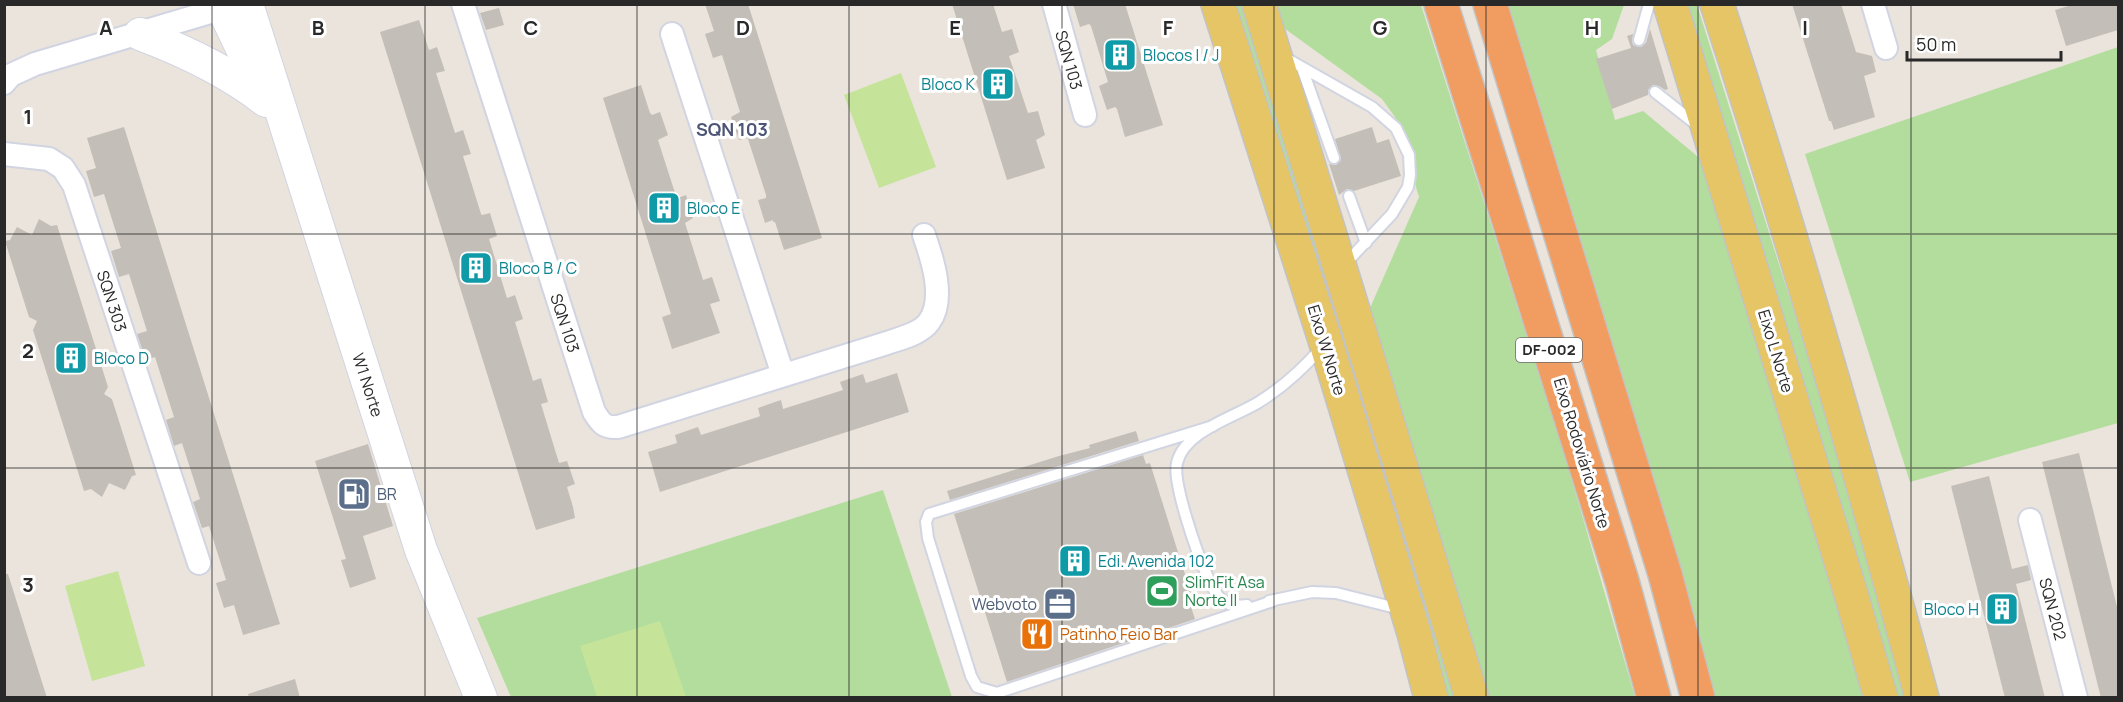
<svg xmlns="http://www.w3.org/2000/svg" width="2123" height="702" font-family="Manrope,sans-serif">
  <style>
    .green { fill: #b3dd9c }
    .pitch { fill: #c5e399 }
    .building { fill: #c3beb7 }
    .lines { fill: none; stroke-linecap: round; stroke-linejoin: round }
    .lane-casing { stroke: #d1d4e1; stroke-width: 14 }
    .street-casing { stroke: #d1d4e1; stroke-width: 26 }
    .secondary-casing { stroke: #d1d4e1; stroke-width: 34 }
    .primary-casing { stroke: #c3c3c3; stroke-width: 36 }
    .highway-casing { stroke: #c3c3c3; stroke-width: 36 }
    .lane { stroke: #fff; stroke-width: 10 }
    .street { stroke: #fff; stroke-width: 22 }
    .secondary { stroke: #fff; stroke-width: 32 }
    .primary { stroke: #e5c566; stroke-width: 33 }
    .highway { stroke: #f19c60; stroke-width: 33 }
    .grid { fill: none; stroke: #292929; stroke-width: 1.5; stroke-opacity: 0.55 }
    .labels { text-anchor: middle; stroke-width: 6; stroke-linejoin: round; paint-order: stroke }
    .shield { fill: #fff; stroke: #696969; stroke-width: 1.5 }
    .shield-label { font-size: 15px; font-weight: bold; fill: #292929 }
    .culture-label { font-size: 16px; fill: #0d838f; stroke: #fff; text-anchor: start }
    .street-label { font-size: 16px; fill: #292929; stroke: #fff }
    .service-label { font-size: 16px; fill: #4e5e75; stroke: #fff; text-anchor: start }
    .leisure-label { font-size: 16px; fill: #27864d; stroke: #fff; text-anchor: start }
    .food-label { font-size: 16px; fill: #c56008; stroke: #fff; text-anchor: start }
    .neighbourhood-label { font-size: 18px; font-weight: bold; fill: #4d5576; stroke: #fff }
    .grid-label { font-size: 20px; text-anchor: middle; font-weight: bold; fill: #292929; stroke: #fff; stroke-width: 6; stroke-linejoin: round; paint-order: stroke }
  </style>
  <rect width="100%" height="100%" fill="#eae4dc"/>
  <path class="green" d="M1227,5h16l214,692h-15z
    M1270,5h151l142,445 72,247h-162l-107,-380 53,-120 -24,-80 -13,-18 -105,-76z
    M1502,5h122l-12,34 -16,11 19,70 28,-9 60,50 163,536h-154z
    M1681,5h16l130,411 80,281h-15z
    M2118,47v376l-208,59 -105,-328z
    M883,490l69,207h-441l-34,-79z"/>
  <path class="pitch" d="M901,73l35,94 -57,21 -35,-93z
    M118,571l27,95 -53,15 -27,-95z
    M660,621l26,76h-89l-17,-51z"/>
  <path class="building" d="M705,4h43l74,234 -38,12 -9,-28h-2v-2l-8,3 -7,-23 8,-2v-3l-18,-56 -1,-1 -8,2 -8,-23 9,-5 -18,-57 -9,3 -8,-24 9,-3z
    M952,4h41l9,28 10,-3 7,23 -10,4 19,57 10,-2 7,24 -9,5 9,28 -38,12z
    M1073,4h52l38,121 -38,12 -8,-28 -2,-2 -8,3 -8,-24 9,-4 -17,-56 -2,-2 -9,3z
    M1792,4h49l15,48 16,4 4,16 -12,4 11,41 -41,13 -3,-9h-2z
    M2075,4h43v26l-52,16 -11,-36z
    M499,8l5,17 -18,5 -6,-17z
    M419,20l10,30 8,-3 8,24 -9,2 19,60 8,-3 8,24 -8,2 18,58 1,1 8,-2 7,23 -8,3 18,59 8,-3 8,24 -8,3 18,59 8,-3 7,24 -7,2 18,59 8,-2 8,23 -8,3 6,20 2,11 -39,12 -156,-498z
    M1650,29l18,60 -3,1 -6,-4 -6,-1 -5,5v5l-36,14 -16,-50 35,-11 -4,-12 6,-2 -1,7 1,4 8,2 5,-4z
    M641,85l9,28 2,2 8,-3 8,23 -10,5 18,56 2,2 8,-3 7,23 -8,5 18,57 9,-3 8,24 -10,3 10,29 -48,16 -10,-32 9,-3 -68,-216z
    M124,127l156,497 -37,11 -9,-30 -10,3 -8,-25 10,-3 -17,-54 -7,2 -9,-26 7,-3 -18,-56 -8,3 -8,-26 8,-3 -19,-60 -9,3 -9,-26 10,-3 -18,-57 -10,3 -8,-26 10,-3 -17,-54 -10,3 -8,-26 10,-3 -9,-30z
    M1372,127l5,16 12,-4 12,37 -47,15 -7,-2 -8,6 -10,-31 7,1 5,-5 -6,-21z
    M39,219l12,7 6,-1 51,162 -4,7 8,5 24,76 -4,1 -7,14 -16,-7 -7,14 -11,-8 -7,2 -51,-161 4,-9 -8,-4 -24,-76 5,-1 7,-13 15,8z
    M897,373l12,39 -249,80 -12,-40 29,-9 -2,-8 23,-8 3,8 57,-18 2,-1 -2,-8 23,-8 2,9 60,-19 -3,-8 23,-8 3,9z
    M1136,431l3,10 -189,59 -3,-9 112,-35 31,-8 -1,-3z
    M368,444l25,82 -30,10 13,43 -26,9 -9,-28 5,-1 -31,-98z
    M2079,453l39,158v87h-17l-59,-236z
    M1143,455l3,9 4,-1 44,140 -4,1 5,15 -188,63 -53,-168z
    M1989,476l23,93 16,-4 3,15 -15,4 29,114h-40l-54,-212z
    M4,574h4l39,124h-43z
    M295,679l5,19h-51l-1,-4z"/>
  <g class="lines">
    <defs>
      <path id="lane" d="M1639,40l10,-36
        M1284,57l88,50 24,21 13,27 1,20 -2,12 -16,27 -48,51
        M1302,68l32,90
        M1655,92l42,33
        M1349,196l17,47
        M1213,426l-284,88 -3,8 2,16 43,138 6,11 20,6 276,-92
        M1269,601l43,-9 24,1 64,16
        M1247,605c-26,4 -32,-11 -41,-32 -9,-20 -34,-91 -29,-110 7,-32 58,-46 82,-61 24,-15 44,-33 62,-54"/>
      <path id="street" d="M463,4l131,408c7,11 10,16 24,15l269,-84c14,-5 33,-9 42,-21 17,-23 3,-64 -5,-87
        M1054,4l31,111
        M1873,4l13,44
        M672,34l111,341
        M4,83l7,-8 24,-11 182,-54
        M4,154l45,5 14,9 11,17 125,378
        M2030,520l46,178"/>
      <path id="secondary" d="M247,4l174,546 60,148
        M225,13l21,44
        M140,34c45,17 88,37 126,67"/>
      <path id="primary" d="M1218,4l108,339 88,290 17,65
        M1259,4l213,694
        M1670,4l181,590 30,104
        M1717,4c75,230 142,461 205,694"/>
      <path id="highway" d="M1441,4l181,577 32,117
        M1490,4l175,570 33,124"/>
    </defs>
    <use href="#lane" class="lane-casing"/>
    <use href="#street" class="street-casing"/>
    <use href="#secondary" class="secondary-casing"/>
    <use href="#primary" class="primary-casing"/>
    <use href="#highway" class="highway-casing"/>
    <use href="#lane" class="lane"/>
    <use href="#street" class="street"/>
    <use href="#secondary" class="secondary"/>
    <use href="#primary" class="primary"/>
    <use href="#highway" class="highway"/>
  </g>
  <path class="grid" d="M212,4v694M425,4v694M637,4v694M849,4v694M1062,4v694M1274,4v694M1486,4v694M1698,4v694M1911,4v694M4,234h2114M4,468h2114"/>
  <defs>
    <symbol id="building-square" viewBox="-11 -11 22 22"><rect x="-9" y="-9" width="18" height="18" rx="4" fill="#0f9aa8" stroke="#fff"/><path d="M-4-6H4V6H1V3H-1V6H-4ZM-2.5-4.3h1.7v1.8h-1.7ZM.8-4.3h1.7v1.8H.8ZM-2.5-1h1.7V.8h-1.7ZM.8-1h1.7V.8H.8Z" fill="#fff"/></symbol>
    <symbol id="fuel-square" viewBox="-11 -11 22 22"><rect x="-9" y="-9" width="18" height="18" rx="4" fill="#5c6f8a" stroke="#fff"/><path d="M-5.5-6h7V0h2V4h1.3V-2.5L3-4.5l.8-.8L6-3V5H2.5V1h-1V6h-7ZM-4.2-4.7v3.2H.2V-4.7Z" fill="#fff"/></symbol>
    <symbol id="stadium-square" viewBox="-11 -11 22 22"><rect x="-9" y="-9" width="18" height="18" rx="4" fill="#2e9e5b" stroke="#fff"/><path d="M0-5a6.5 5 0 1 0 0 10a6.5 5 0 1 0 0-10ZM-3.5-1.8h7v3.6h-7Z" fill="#fff"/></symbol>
    <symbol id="office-square" viewBox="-11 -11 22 22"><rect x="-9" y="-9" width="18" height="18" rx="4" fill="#5c6f8a" stroke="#fff"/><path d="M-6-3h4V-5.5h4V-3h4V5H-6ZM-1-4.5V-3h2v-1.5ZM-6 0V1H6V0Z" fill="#fff"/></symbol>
    <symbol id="restaurant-square" viewBox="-11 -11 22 22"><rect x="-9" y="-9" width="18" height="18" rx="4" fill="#e8710a" stroke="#fff"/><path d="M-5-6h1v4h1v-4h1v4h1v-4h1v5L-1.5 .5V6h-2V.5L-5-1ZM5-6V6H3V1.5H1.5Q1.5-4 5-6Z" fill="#fff"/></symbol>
  </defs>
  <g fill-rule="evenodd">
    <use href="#building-square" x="1101" y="36" width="38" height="38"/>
    <use href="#building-square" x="979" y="65" width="38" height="38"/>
    <use href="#building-square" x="645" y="189" width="38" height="38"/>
    <use href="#building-square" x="457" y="249" width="38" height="38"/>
    <use href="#building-square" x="52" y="339" width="38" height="38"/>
    <use href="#fuel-square" x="335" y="475" width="38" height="38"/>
    <use href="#building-square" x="1056" y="542" width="38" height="38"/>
    <use href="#stadium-square" x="1143" y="572" width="38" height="38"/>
    <use href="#office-square" x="1041" y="585" width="38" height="38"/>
    <use href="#building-square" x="1983" y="590" width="38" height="38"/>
    <use href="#restaurant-square" x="1018" y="615" width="38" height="38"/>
  </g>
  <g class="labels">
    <rect class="shield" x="1516" y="338" width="66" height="24" rx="4.5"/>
    <g class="shield-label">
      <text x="1549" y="355">DF-002</text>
    </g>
    <g class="culture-label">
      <text x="1143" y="61">Blocos I / J</text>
      <text x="975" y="90" text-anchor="end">Bloco K</text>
      <text x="687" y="214">Bloco E</text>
      <text x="499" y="274">Bloco B / C</text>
      <text x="94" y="364">Bloco D</text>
      <text x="1098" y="567">Edi. Avenida 102</text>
      <text x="1979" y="615" text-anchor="end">Bloco H</text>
    </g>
    <g class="street-label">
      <text transform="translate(1069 60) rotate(74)" y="6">SQN 103</text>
      <text transform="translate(112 301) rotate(72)" y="6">SQN 303</text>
      <text transform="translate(565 323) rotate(72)" y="6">SQN 103</text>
      <text transform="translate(1327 350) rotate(73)" y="6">Eixo W Norte</text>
      <text transform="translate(1776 351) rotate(73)" y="6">Eixo L Norte</text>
      <text transform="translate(368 385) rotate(72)" y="6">W1 Norte</text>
      <text transform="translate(1582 453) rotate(73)" y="6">Eixo Rodoviário Norte</text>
      <text transform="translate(2053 609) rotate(75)" y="6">SQN 202</text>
    </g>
    <g class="service-label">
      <text x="377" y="500">BR</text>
      <text x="1037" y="610" text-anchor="end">Webvoto</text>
    </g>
    <g class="leisure-label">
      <text x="1185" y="588">SlimFit Asa<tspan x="1185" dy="18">Norte II</tspan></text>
    </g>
    <g class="food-label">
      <text x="1060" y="640">Patinho Feio Bar</text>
    </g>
    <g class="neighbourhood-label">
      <text x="732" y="136">SQN 103</text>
    </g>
  </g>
  <g class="grid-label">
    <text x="106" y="35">A</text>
    <text x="318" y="35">B</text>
    <text x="531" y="35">C</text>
    <text x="743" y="35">D</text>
    <text x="955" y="35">E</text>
    <text x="1168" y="35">F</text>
    <text x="1380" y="35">G</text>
    <text x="1592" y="35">H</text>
    <text x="1805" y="35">I</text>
    <text x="28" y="124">1</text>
    <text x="28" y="358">2</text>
    <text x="28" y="592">3</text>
  </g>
  <rect width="2123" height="702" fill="none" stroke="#292929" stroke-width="12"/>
  <path d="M1907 51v9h154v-9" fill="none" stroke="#292929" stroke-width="3"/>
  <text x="1916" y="51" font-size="18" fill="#292929" stroke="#ffffff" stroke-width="4.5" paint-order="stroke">50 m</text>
</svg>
